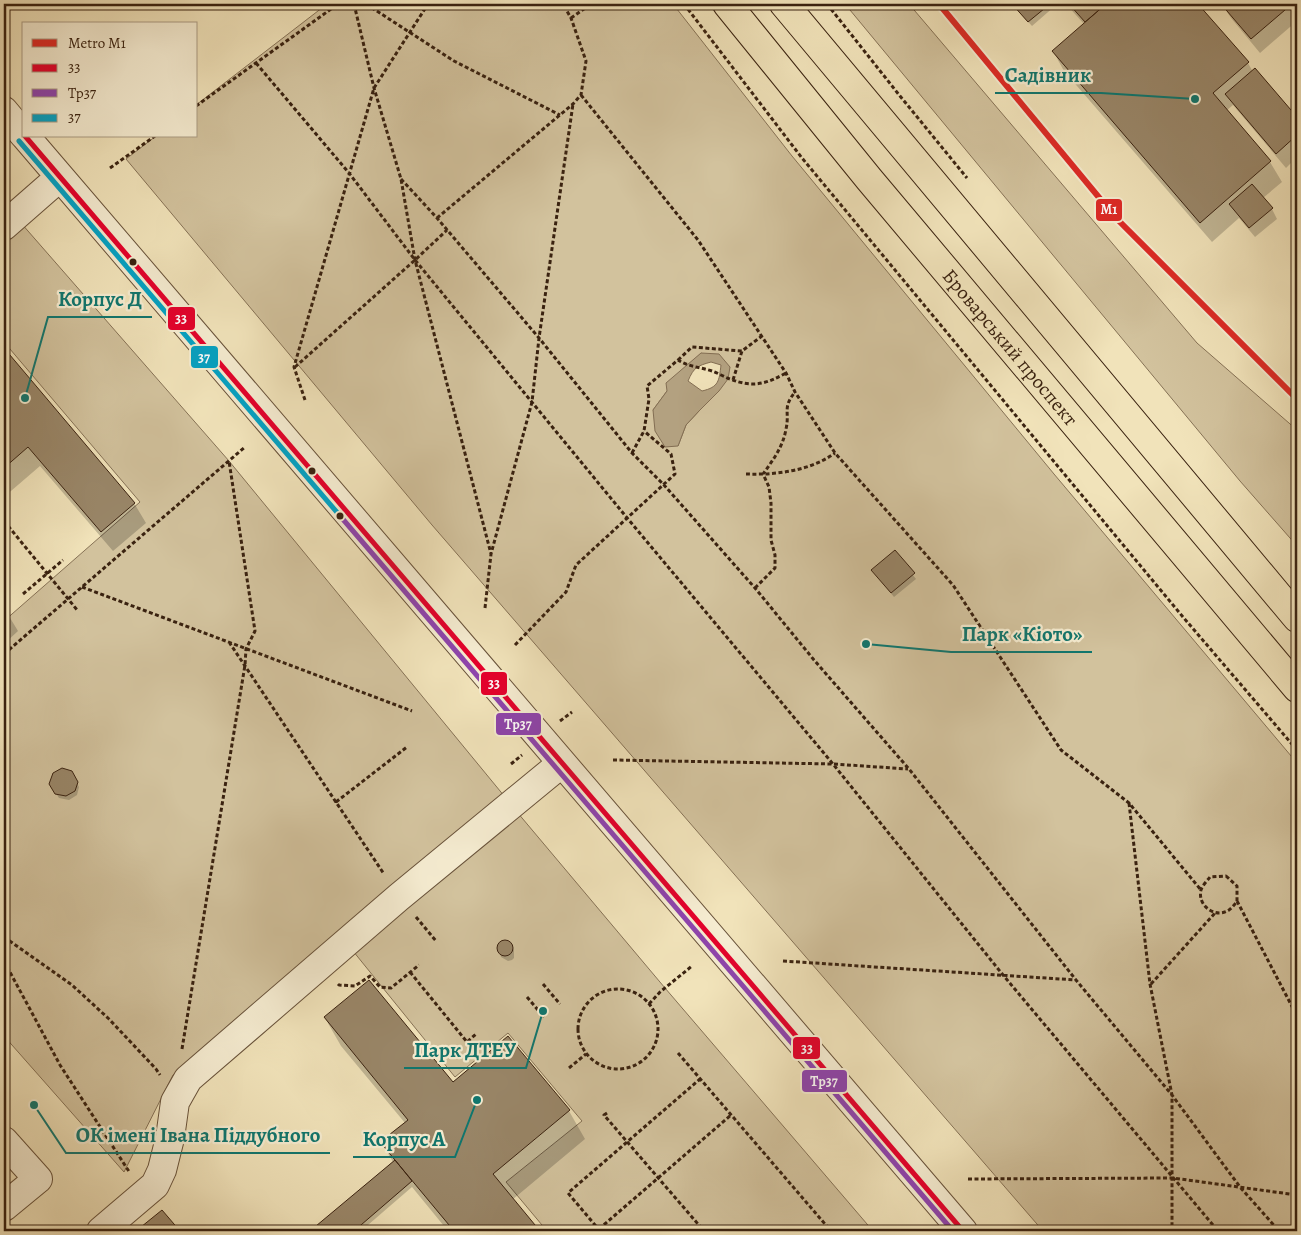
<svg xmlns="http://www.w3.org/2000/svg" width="1301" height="1235" font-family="Alegreya,serif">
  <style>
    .green { fill: #d2c29d; stroke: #867256; fill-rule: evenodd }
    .water { fill: #b3a180; stroke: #836e53; fill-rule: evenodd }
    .shadow { fill: #0003 }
    .building { fill: #998668; stroke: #3a2210 }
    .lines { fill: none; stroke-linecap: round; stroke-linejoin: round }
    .minor-casing { stroke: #68523a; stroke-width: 30 }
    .highway-casing { stroke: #3a2210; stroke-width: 30 }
    .path { stroke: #3a2210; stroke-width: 3; stroke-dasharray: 4 2.5; stroke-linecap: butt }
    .minor { stroke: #f6edd2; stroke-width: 28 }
    .highway { stroke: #f1e3ba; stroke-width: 28 }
    .bus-1-casing { stroke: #f6edd2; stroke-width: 9 }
    .bus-2-casing { stroke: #f6edd2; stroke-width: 9 }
    .bus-3-casing { stroke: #f6edd2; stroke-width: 9 }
    .bus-1 { stroke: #e4002b; stroke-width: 5 }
    .bus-2 { stroke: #8e44ad; stroke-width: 5 }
    .bus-3 { stroke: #03a2c4; stroke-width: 5 }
    .metro-1-casing { stroke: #f6edd2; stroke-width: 10 }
    .metro-1 { stroke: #dd2a26; stroke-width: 6 }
    .bus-dot { fill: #3a2210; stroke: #f6edd2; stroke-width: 2 }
    .labels { text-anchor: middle; stroke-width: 4.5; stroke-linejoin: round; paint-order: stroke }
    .street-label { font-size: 20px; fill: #3a2210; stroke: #f6edd2 }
    .leader { fill: none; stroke: #0f766e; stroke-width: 2 }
    .callout-dot { fill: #0f766e; stroke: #f6edd2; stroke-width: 2 }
    .callout-label { font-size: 21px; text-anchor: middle; font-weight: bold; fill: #0f766e; stroke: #f6edd2; stroke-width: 4.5; stroke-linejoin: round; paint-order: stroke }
    .line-badge { stroke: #f6edd2; stroke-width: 2 }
    .badge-label { font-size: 14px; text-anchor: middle; font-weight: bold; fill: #fff }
  </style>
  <rect width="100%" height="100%" fill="#f1e3ba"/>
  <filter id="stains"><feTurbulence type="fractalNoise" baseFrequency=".004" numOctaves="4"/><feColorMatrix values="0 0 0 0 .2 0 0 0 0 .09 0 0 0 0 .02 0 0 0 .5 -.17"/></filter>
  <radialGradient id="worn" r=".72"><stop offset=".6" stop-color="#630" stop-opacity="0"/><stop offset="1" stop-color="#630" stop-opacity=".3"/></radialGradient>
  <path class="green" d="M327,4h346l119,152 262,318 243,289v468h-254l-611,-706 -306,-366 30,-23h40v-31zM701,353l29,14 -31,44 -13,14 -8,21 -25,-36 14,-19z
    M845,4h64l288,339 100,87v116l-57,-65z
    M21,223l208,238 276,336 -332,278 -49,97 -120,-136v-415l136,-119 -136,-160v-104z
    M517,812l148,176 208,243h-326l-41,-49 76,-61 -74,-88 -53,44 -102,-126z"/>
  <path class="water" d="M701,353l18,1 11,13 -2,12 -9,12 -20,20 -13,14 -8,21 -13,1 -10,-16 -2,-21 14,-19 -1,-8zM711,362l10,3c-2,16 -2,22 -19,26l-14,-10c6,-14 9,-15 23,-19z"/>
  <path class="shadow" d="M1012,4h41l2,2 -23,20z
    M1066,4h130l52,59 5,9 2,-2 42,49v38l-11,11 -53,-63 -7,6 44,51 12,20 -19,16 9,11 5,10 -22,18 -16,-19 -27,24 -148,-171 -11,-20 31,-27z
    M1222,4h75v17l-37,32 -29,-35z
    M4,350l130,153 12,20 -33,28 -73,-85 -36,31z
    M895,552l21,27 -22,18 -18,-22z
    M4,608l14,23 -14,13z
    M71,772l8,15 -2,8 -8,5 -10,-2 -9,-14z
    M505,941l4,1 5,8v8l-2,2 -4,1 -7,-4 -3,-9 1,-4z
    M325,1018l128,65 55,-46 61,74 16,28 -73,61 26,31h-90l-36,-44 -51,44h-49l81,-69 -11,-19 23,-20 -64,-77z"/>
  <path class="building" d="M1012,4h38l-22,18z
    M1069,4h37l-21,18z
    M1106,4h92l51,58 -36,31 58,68 -71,62 -148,-172z
    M1221,4h71l-41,35z
    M1255,68l42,49v18l-21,19 -51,-60z
    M1252,184l21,24 -24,20 -20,-24z
    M4,348l131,155 -34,29 -73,-85 -24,21z
    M895,550l20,23 -24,20 -20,-23z
    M62,768l10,3 6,11 -3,9 -9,5 -11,-2 -6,-10 4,-11z
    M497 948a8 8 0 1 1 16 0a8 8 0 1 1-16 0Z
    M369,980l84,102 55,-46 62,74 -77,64 47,57h-86l-74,-89 28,-22 -84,-103z
    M395,1160l17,21 -58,50h-44z
    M162,1210l18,21h-44z"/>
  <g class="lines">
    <defs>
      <path id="minor" d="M4,111l20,24
        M25,136l938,1095
        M4,226l56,-49
        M4,1141l34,38 -34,28
        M101,1231l54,-46 7,-15 8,-32 5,-36 13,-23 211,-182 163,-134"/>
      <g id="highway">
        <path id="s1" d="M727,4l142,175 428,509"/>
        <path d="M784,4l513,614"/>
      </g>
    </defs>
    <use href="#minor" class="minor-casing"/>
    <use href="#highway" class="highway-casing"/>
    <path class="path" d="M354,4l20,84 27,91 14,81 76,294
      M366,4l88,57 106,54
      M684,4l118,154 381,459 114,133
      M827,4l73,92 67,82
      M571,18l20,-14
      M256,63l93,110 66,87 213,259 205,245 170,211 215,256
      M1293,94l4,-4
      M581,95l117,145 88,133 9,19 40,61 118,132 108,165 68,53 72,87
      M196,106l142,-102
      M110,168l45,-32
      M401,179l36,39 102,120 93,115 32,32 91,103 59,72 95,109 167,211 96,115 68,92 39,44
      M437,218l136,-114 8,-9 5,-34 -15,-43 -8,-14
      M678,360l14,-13 50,4
      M295,367l120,-107 32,-30
      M733,380l9,-29 20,-15
      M305,400l-11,-33 80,-279 54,-84
      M632,453l12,-22 5,-32 -2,-13 31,-26c11,7 22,7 34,11 6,2 12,6 18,8 23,9 36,5 56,-6
      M746,474c30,1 64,-3 89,-21
      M4,521l74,90
      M82,587l330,124
      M755,588l20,-20v-13l-4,-15v-37l-2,-16 -6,-13c10,-14 20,-27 23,-45 4,-17 -4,-21 9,-37
      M23,594l40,-34
      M485,608l6,-54 41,-152 7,-64 34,-234
      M229,642l155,232
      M515,645l51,-53 10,-27 99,-91 -4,-20 -27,-23
      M4,654l241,-207
      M560,721l12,-9
      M613,760l220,4 75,5
      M511,764l11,-9
      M336,802l71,-55
      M1129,803l21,181 22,111v136
      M1226,876l11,10v15c-2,3 -5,7 -8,9 -13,9 -32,-4 -28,-20 1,-4 6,-9 9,-13z
      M1237,901l60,115
      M416,917l20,24
      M4,937l68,48 37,34 47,50 4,6
      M4,961l56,104 70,108
      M783,961l293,19
      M410,972l57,70 9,-8
      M338,984l1,1 16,1 15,-10 10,11 11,1 28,-23
      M543,984l17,20
      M1151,984l64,-71
      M578 1029a40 40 0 1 1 80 0a40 40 0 1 1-80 0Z
      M527,997l17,20
      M649,1004l11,-12 32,-26
      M182,1049l63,-384 1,-16 9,-18 -26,-170
      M678,1053l153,178
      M569,1068l17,-14
      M607,1113l-3,2 100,116
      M968,1179l205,-1 124,17
      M599,1229l132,-114
      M600,1231l-32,-38 132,-114"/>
    <use href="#minor" class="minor"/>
    <use href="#highway" class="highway"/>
    <defs>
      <path id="bus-1" d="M25,136l938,1095"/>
      <path id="bus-2" d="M341,517l612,714"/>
      <path id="bus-3" d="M19,141l322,376"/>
    </defs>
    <use href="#bus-1" class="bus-1-casing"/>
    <use href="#bus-2" class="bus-2-casing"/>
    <use href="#bus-3" class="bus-3-casing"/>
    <use href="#bus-1" class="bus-1"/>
    <use href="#bus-2" class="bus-2"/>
    <use href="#bus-3" class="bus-3"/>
    <defs>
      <path id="metro-1" d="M939,4l177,214 181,181"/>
    </defs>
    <use href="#metro-1" class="metro-1-casing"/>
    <use href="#metro-1" class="metro-1"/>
  </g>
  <g class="bus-dot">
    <circle cx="133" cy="262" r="4.5"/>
    <circle cx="312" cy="471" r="4.5"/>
    <circle cx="340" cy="516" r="4.5"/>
  </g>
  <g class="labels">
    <g class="street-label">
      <text dy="7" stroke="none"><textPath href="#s1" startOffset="445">Броварський проспект</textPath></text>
    </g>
  </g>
  <path class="leader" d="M1195 99L1101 93H995M25 398L48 317H152M866 644L951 652H1092M543 1011L526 1068H404M34 1105L66 1153H330M477 1100L455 1157H353"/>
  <g class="callout-dot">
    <circle cx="1195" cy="99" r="5"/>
    <circle cx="25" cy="398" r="5"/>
    <circle cx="866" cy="644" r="5"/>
    <circle cx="543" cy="1011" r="5"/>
    <circle cx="34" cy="1105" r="5"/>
    <circle cx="477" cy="1100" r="5"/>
  </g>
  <g class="callout-label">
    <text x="1048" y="82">Садівник</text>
    <text x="100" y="306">Корпус Д</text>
    <text x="1022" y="641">Парк «Кіото»</text>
    <text x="465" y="1057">Парк ДТЕУ</text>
    <text x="198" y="1142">ОК імені Івана Піддубного</text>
    <text x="404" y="1146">Корпус А</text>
  </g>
  <g class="line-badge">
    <rect x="1095" y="198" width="28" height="24" rx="5" fill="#dd2a26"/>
    <rect x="167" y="306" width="29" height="25" rx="5" fill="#e4002b"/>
    <rect x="190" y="345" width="29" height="24" rx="5" fill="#03a2c4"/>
    <rect x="480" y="671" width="28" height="25" rx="5" fill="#e4002b"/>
    <rect x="495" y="712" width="47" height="24" rx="5" fill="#8e44ad"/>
    <rect x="792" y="1036" width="29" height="24" rx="5" fill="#e4002b"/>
    <rect x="801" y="1069" width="47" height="24" rx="5" fill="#8e44ad"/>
  </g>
  <g class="badge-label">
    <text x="1109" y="214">M1</text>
    <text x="181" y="323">33</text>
    <text x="204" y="362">37</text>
    <text x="494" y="688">33</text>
    <text x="518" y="729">Тр37</text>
    <text x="807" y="1053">33</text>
    <text x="824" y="1086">Тр37</text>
  </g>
  <rect width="1301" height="1235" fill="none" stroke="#f1e3ba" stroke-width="20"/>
  <rect x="5" y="5" width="1291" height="1225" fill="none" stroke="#3a2210" stroke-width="2.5"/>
  <rect x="10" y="10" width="1281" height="1215" fill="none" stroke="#3a2210"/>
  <rect x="22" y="22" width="175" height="115" fill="#f6edd2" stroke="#ab9c84"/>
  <rect x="32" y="39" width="25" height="8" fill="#dd2a26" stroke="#ab9c84"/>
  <text x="68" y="48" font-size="15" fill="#3a2210">Metro M1</text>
  <rect x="32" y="64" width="25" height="8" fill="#e4002b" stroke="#ab9c84"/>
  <text x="68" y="72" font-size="15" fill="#3a2210">33</text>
  <rect x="32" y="89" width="25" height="8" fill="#8e44ad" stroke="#ab9c84"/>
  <text x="68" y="98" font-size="15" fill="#3a2210">Тр37</text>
  <rect x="32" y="114" width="25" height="8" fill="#03a2c4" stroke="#ab9c84"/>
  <text x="68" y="122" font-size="15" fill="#3a2210">37</text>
  <rect width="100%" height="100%" filter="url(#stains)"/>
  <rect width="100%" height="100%" fill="url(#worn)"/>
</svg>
